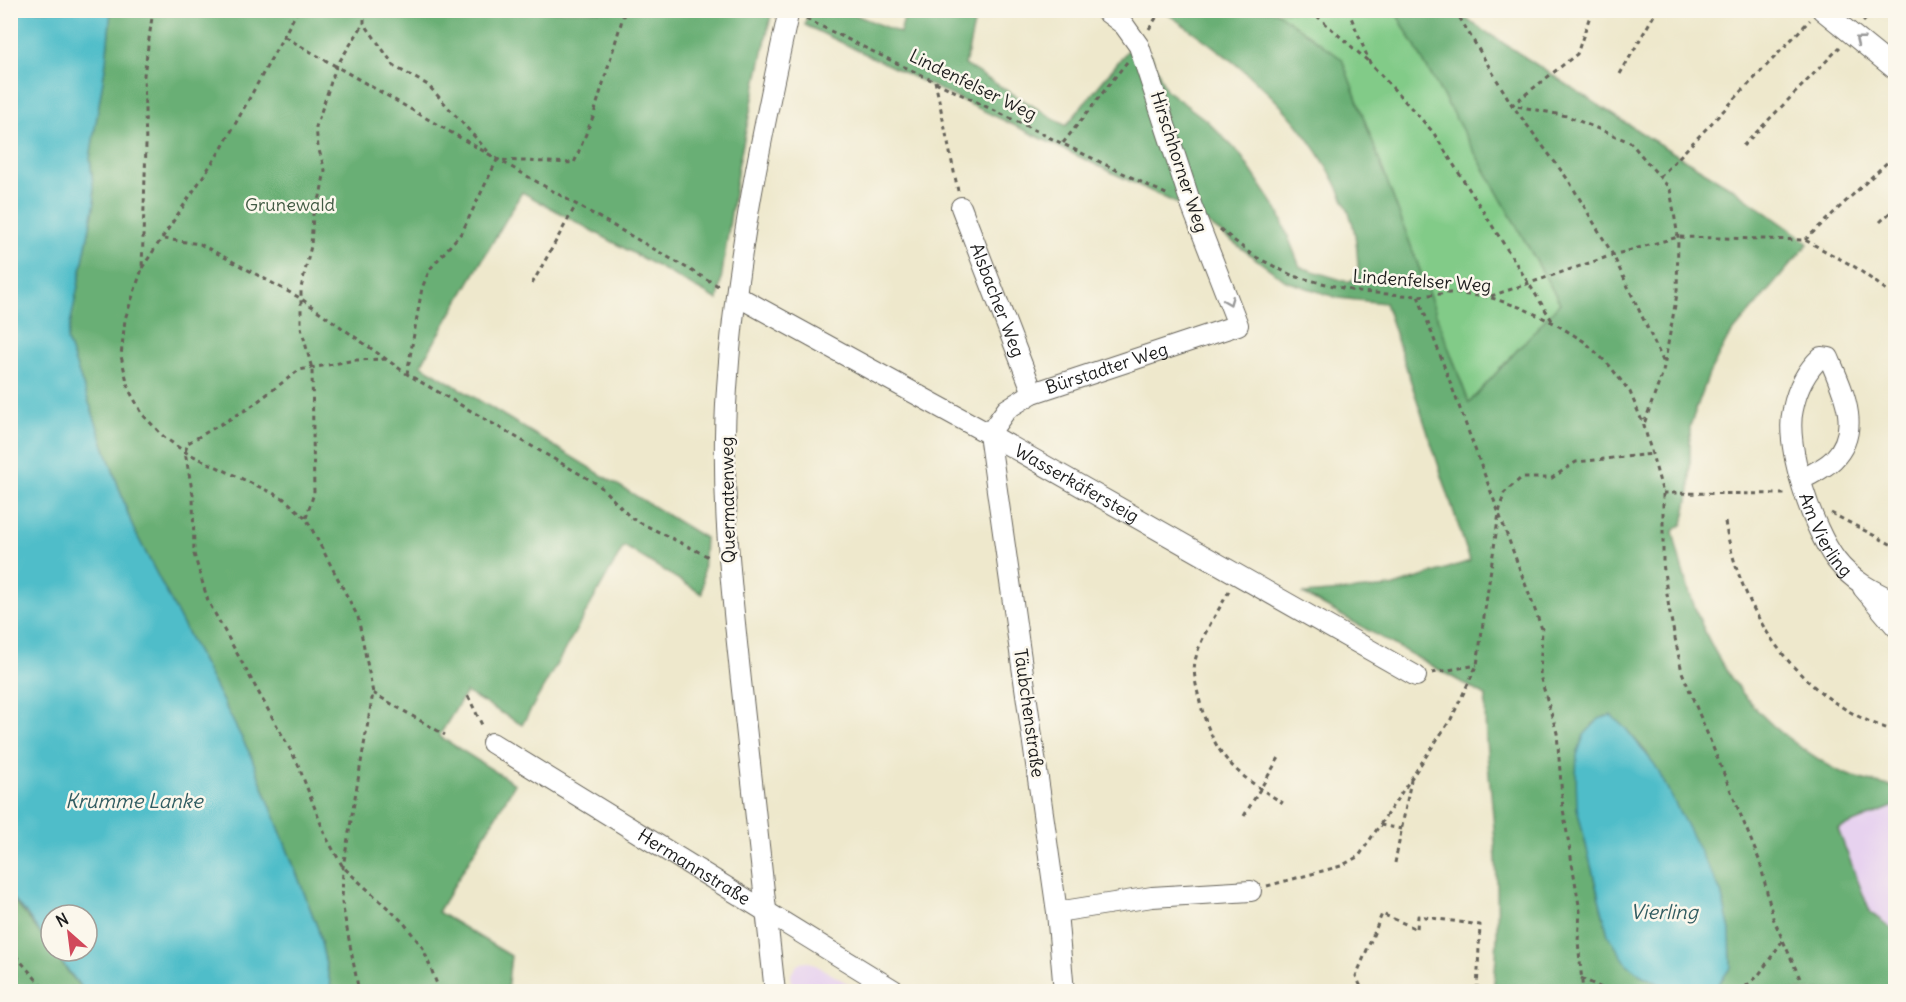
<svg xmlns="http://www.w3.org/2000/svg" width="1906" height="1002" font-family="Delius,sans-serif">
  <style>
    .built { fill: #e7d2ef }
    .green { fill: #82cb88; stroke: #4f7452; stroke-width: 1.5 }
    .forest { fill: #69af74; stroke: #426648; stroke-width: 1.5; fill-rule: evenodd }
    .water { fill: #50bdc9; stroke: #366c72; stroke-width: 1.5 }
    .lines { fill: none; stroke-linecap: round; stroke-linejoin: round }
    .minor-casing { stroke: #66635a; stroke-width: 22 }
    .path { stroke: #66635a; stroke-width: 3; stroke-dasharray: 4.5 4.5; stroke-linecap: butt }
    .minor { stroke: #fff; stroke-width: 20 }
    .oneway { stroke: #999 }
    .labels { text-anchor: middle; stroke-width: 5; stroke-linejoin: round; paint-order: stroke }
    .street-label { font-size: 18px; fill: #1c1c1c; stroke: #fbf7ec }
    .park-label { font-size: 18px; fill: #405942; stroke: #fbf7ec }
    .water-label { font-size: 20px; font-style: italic; fill: #315c61; stroke: #fbf7ec }
  </style>
  <rect width="100%" height="100%" fill="#fbf7ec"/>
  <filter id="ink" filterUnits="userSpaceOnUse"><feTurbulence type="fractalNoise" baseFrequency=".0167" numOctaves="2"/><feDisplacementMap in="SourceGraphic" scale="12" xChannelSelector="R" yChannelSelector="G"/><feConvolveMatrix kernelMatrix="1 2 1 2 8 2 1 2 1" color-interpolation-filters="sRGB"/></filter>
  <filter id="wash" filterUnits="userSpaceOnUse"><feTurbulence type="fractalNoise" baseFrequency=".008" numOctaves="4" result="noise"/><feDisplacementMap in="SourceGraphic" scale="24" xChannelSelector="R" yChannelSelector="G"/><feGaussianBlur stdDeviation="1.35" result="paint"/><feColorMatrix in="noise" values="0 0 0 0 0 0 0 0 0 0 0 0 0 0 0 0 0 1.4 0 .05"/><feComposite in="paint" operator="in"/></filter>
  <g filter="url(#wash)">
    <rect width="100%" height="100%" fill="#eee8cc"/>
    <path class="built" d="M1895,806v125l-25,-19 -32,-83z
      M805,961l7,2 49,28h-68l-2,-17 6,-9z"/>
    <path class="green" d="M1275,11h120l165,292 -91,100 -127,-343z"/>
    <path class="forest" d="M111,11h661l-34,156 -20,133 -196,-108 -101,173 284,173 -3,56 -78,-48 -102,179 -56,-33 -27,44 76,48 -77,128 73,44 -4,35h-175l-14,-62 -67,-173 -118,-228 -66,-188 28,-138 -5,-44 16,-96z
      M808,11h38l54,22 6,-22h71l-12,54 101,61 66,-81 19,10 15,35 40,30 34,34 38,57 22,56 48,15 11,-6c-2,-21 -2,-44 -10,-63 -36,-94 -106,-148 -186,-202h112l67,48 127,344 91,-100 -165,-292h59l195,127 83,50 73,52 3,4 -80,94 -19,36 -19,52v65l-7,33 -10,7c18,86 52,164 126,215 16,11 34,24 52,30 14,5 30,8 44,11v19l-57,23 32,83 25,19v60h-402c7,-58 5,-116 0,-175 -3,-41 -10,-79 -7,-120l-183,-102 88,-7 79,-26 -85,-258 -47,-5 -52,-17 -98,-72 -383,-184zM1606,716l21,14 19,22 75,140 9,38 1,37 -14,19 -35,4 -19,-4 -22,-11 -33,-40 -31,-127 16,-84z
      M10,897c29,30 47,64 74,94h-73z"/>
    <path class="water" d="M11,10l100,1 -5,51 -16,96 5,44 -28,138 66,188 118,228 67,173 14,62h-248l-31,-40h34v-36h-36v33l-24,-34 -16,-17z
      M1611,715l16,15 28,35 66,127 9,38 1,37 -14,19 -35,4 -19,-4 -22,-11 -14,-11 -19,-29 -31,-127 -1,-32 1,-21 7,-20 15,-16z"/>
  </g>
  <g filter="url(#ink)">
    <g class="lines">
      <defs>
        <g id="minor">
          <path d="M1822,10l74,60"/>
          <path id="s1" d="M961,207l72,186"/>
          <path id="s2" d="M737,296l252,138 427,242"/>
          <path id="s3" d="M1801,480c10,-6 24,-12 32,-20 30,-30 10,-69 -4,-102l-8,-1c-15,14 -24,32 -28,52 -9,37 20,121 43,151 16,21 37,31 60,42"/>
          <path d="M1863,588l33,39"/>
          <path id="s4" d="M492,743l405,249"/>
          <path d="M1057,912l95,-15 99,-6"/>
          <path d="M775,992c-11,-101 -22,-201 -33,-302 -11,-100 -22,-201 -15,-302 8,-127 35,-254 62,-378"/>
          <path id="s5" d="M1064,992l-7,-80 -68,-478 18,-25 26,-16 205,-68 -46,-118 -53,-161 -15,-21 -20,-15"/>
        </g>
      </defs>
      <use href="#minor" class="minor-casing"/>
      <path class="path" d="M153,10l-9,65 2,70 -4,124 -17,50 -4,37 8,34 14,25 21,22 21,15 98,46 23,20 52,99 15,76 -30,174 -1,36 17,89
        M364,10v13l31,44 33,18 65,72
        M1310,10l59,52
        M1348,10l22,53 63,69 120,190
        M1455,10l57,95 57,76 44,74 51,108
        M1592,10l-15,44 -65,51 55,11 63,26 40,47 8,48 -1,57 -14,78 -19,52
        M1479,13v-3
        M806,19l364,177
        M1863,22l11,-12
        M1149,29l12,-19
        M285,37l435,250
        M1620,74l37,-64
        M935,81l23,110
        M1063,143l64,-81
        M1743,146l97,-99
        M1660,177l150,-157
        M1880,222l16,-15
        M1220,229l32,26 41,21 66,16 59,4 32,-3 39,4 33,11 32,15 31,19 24,23 21,27 14,34 19,67v70l6,46 13,63 78,190 13,56 33,74
        M164,239l36,5 100,54 107,76 192,111 32,33 78,39
        M1805,240l91,-86
        M142,268l80,-120 76,-138
        M532,284l44,-79
        M1418,296l124,333 -2,47 17,57 6,76 17,102 -2,30 5,51
        M1491,296l122,-41 65,-18 127,3 50,27 41,30
        M386,359l-30,1 -57,10 -50,38 -61,35 -3,9 8,43 1,59 14,47 89,161 29,75 17,30 60,55 20,26 17,44
        M407,374l15,-86 8,-19 32,-37 35,-72 77,3 19,-46 32,-107
        M1663,493l124,1
        M1831,513l65,34
        M306,518l8,-25 -2,-124 -11,-42v-39l10,-42 2,-32 7,-17 5,-27 -7,-23 -2,-20 20,-60 28,-44
        M1725,522c16,93 74,179 167,208l4,-6
        M1229,591c-11,21 -27,43 -33,66 -4,13 0,28 3,41 14,58 35,75 84,105
        M1432,673l45,-8
        M373,693l72,42
        M468,696l15,31
        M1244,816l36,-60
        M1380,825l22,4
        M1395,863l16,-83
        M1267,886l74,-20 18,-10 92,-137 26,-54 22,-152 5,-20 17,-15h31l24,-16 77,-8
        M10,949l37,43
        M10,961l9,-2
        M1581,978l29,14
        M1367,992l-6,-5 -5,-11 26,-62 35,15 1,-13 62,9 -3,67
        M1739,992l19,-16 25,-36"/>
      <use href="#minor" class="minor"/>
    </g>
    <defs><path id="oneway-chevron" d="M-2-3.5L2.5 0L-2 3.5" fill="none" stroke-width="1.6" stroke-linecap="round" stroke-linejoin="round" transform="scale(1.5)"/></defs>
    <g class="oneway">
      <use href="#oneway-chevron" transform="translate(1859 40) rotate(-141)"/>
      <use href="#oneway-chevron" transform="translate(1229 301) rotate(68)"/>
    </g>
  </g>
  <g class="labels">
    <g class="street-label">
      <text transform="translate(973 85) rotate(26)" y="6">Lindenfelser Weg</text>
      <text transform="translate(1179 162) rotate(72)" y="6">Hirschhorner Weg</text>
      <text transform="translate(1422 281) rotate(4)" y="6">Lindenfelser Weg</text>
      <text dy="6" stroke="none"><textPath href="#s1" startOffset="100">Alsbacher Weg</textPath></text>
      <text dy="6" stroke="none"><textPath href="#s5" startOffset="702">Bürstadter Weg</textPath></text>
      <text dy="6" stroke="none"><textPath href="#s2" startOffset="388">Wasserkäfersteig</textPath></text>
      <text transform="translate(728 500) rotate(-91)" y="6">Quermatenweg</text>
      <text dy="6" stroke="none"><textPath href="#s3" startOffset="348">Am Vierling</textPath></text>
      <text transform="translate(1029 713) rotate(82)" y="6">Täubchenstraße</text>
      <text dy="6" stroke="none"><textPath href="#s4" startOffset="237">Hermannstraße</textPath></text>
    </g>
    <g class="park-label">
      <text x="290" y="211">Grunewald</text>
    </g>
    <g class="water-label">
      <text x="134" y="808">Krumme Lanke</text>
      <text x="1664" y="919">Vierling</text>
    </g>
  </g>
  <rect width="1906" height="1002" fill="none" stroke="#fbf7ec" stroke-width="36"/>
  <g transform="translate(69 933) rotate(332)"><circle r="28" fill="#fbf7ec" stroke="#a29f99" stroke-width="1.5"/>
  <path d="M0-4.5L10 22L0 15L-10 22Z" fill="#d1495b"/>
  <text y="-9" font-size="16" font-weight="bold" text-anchor="middle" fill="#1c1c1c">N</text>
  </g>
</svg>
